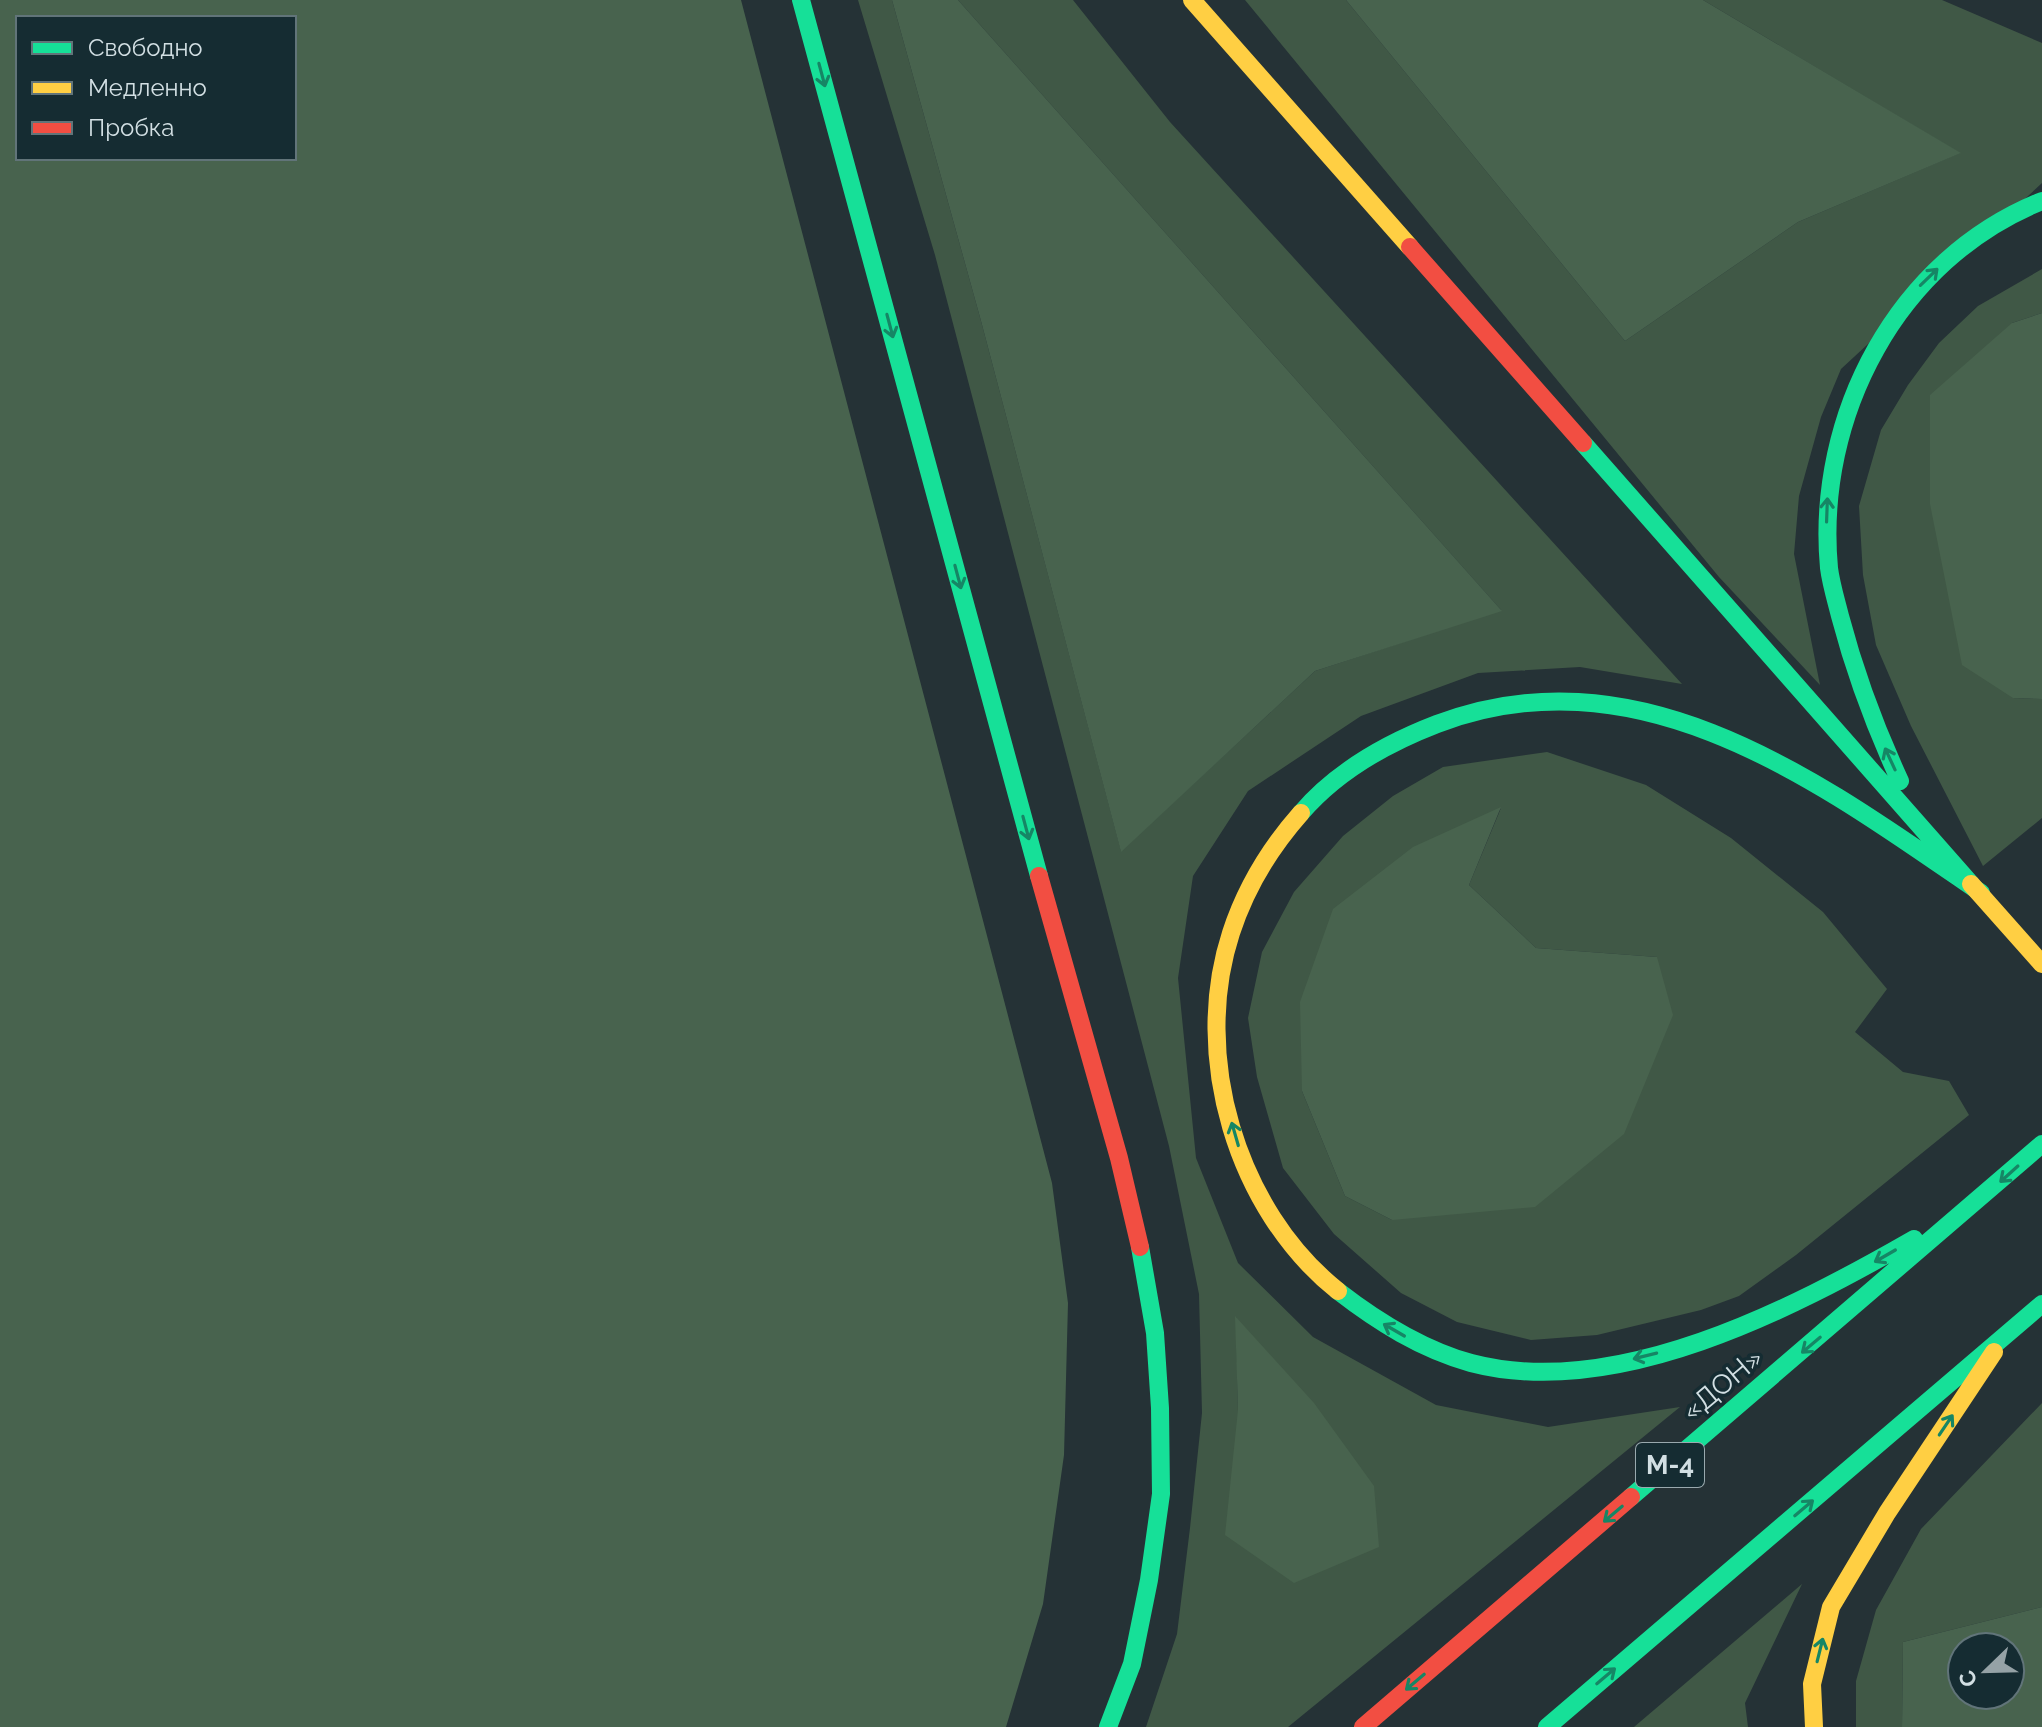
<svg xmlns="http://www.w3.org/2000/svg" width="2042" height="1727" font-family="Raleway,sans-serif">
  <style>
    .green { fill: #405846; fill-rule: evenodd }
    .forest { fill: #48634e; fill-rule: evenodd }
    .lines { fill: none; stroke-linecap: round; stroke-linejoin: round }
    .fast { stroke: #16e098; stroke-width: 18 }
    .slow { stroke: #ffcf43; stroke-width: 18 }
    .jam { stroke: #f24e42; stroke-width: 18 }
    .oneway { stroke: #168665 }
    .labels { text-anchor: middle; stroke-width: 7; stroke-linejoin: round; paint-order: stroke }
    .shield { fill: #152c32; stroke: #99a9ae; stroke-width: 2 }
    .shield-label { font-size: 26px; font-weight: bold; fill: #d2dfe3 }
    .street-label { font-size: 28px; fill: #d2dfe3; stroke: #152c32 }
  </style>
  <rect width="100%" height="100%" fill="#253236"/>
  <path class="green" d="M858,0h34l89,321 140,530 194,-180 186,-61 -543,-610h115l97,122 512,562 -102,-17 -102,6 -117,43 -113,75 -55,85 -15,102 18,180 42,105 75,74 123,68 112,22 132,-20 -392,320h-142l31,-93 13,-106 12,-115 -3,-119 -30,-148 -58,-221 -176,-670zM1236,1317l58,265 -56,-172z
    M1245,0h101l279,341 173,-119 162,-69 -257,-153h239l100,43v140l-201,186 -20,48 -22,79 -5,58 26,131 -101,-108z
    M2042,269v44l-30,10 1,375 29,1v119l-59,48 -72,-140 -35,-81 -13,-70 -4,-69 22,-76 27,-45 31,-42 39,-37z
    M1547,752l99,33 85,53 92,74 64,77 -32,43 48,40 46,9 20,34 -173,140 -57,41 -38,14 -104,25 -66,5 -74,-18 -56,-29 -67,-59 -51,-66 -26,-91 -9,-59 14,-66 32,-60 49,-56 50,-40 50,-29zM1501,808l-32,77 67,63 121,9 -265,263 -47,-24 -43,-105z
    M2042,1403v204l-139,35 -1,85h-46v-46l20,-71 45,-81z
    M1802,1584l-57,119 3,24h-114z"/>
  <path class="forest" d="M0,0h741l311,1183 16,120 -4,152 -21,149 -37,123h-1006zM18,18h276v140h-276z
    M892,0h66l544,611 -187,60 -194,181 -140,-531z
    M1346,0h357l258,153 -163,69 -173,119z
    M2042,313v386l-29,-1 -51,-33 -32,-161v-109l82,-72z
    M1501,807l-32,78 67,63 121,9 16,58 -49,119 -89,73 -143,13 -47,-24 -43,-105 -2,-89 33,-93 80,-62z
    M1235,1316l79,87 60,83 5,61 -85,36 -69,-48 13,-125z
    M2042,1607v120h-140l1,-85zM1962,1647h48v48h-48z"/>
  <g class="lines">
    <path class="fast" d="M801,0l238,876
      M1583,443l388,441
      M1900,781c-25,-54 -45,-108 -60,-165 -4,-16 -9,-32 -11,-48 -14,-152 68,-309 213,-367
      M1301,813c36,-42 84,-69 136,-89 204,-77 384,59 544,169
      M1338,1291c40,31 83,58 133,72 145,38 321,-54 443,-124
      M1631,1497l411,-353
      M1108,1727l24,-63 17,-84 12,-86 -1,-86 -5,-75 -15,-86
      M1547,1727l495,-423"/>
    <path class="slow" d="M1192,0l218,247
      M1301,813c-31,35 -55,74 -70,120 -40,122 5,277 107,358
      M1971,884l71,80
      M1814,1727l-2,-43 19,-77 56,-94 107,-161"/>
    <path class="jam" d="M1410,247l173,196
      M1039,876l80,282 21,89
      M1363,1727l268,-230"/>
  </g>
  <defs><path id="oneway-shaft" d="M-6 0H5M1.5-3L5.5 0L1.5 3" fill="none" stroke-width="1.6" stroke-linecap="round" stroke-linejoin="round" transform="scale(2)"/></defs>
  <g class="oneway">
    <use href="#oneway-shaft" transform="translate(822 75) rotate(75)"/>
    <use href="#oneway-shaft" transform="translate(1929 277) rotate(-44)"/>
    <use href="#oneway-shaft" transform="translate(890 326) rotate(75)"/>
    <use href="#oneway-shaft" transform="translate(1827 510) rotate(-88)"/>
    <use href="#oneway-shaft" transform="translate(958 577) rotate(75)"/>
    <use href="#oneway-shaft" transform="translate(1890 759) rotate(-115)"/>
    <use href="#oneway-shaft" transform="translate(1026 828) rotate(75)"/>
    <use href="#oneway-shaft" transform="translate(1235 1134) rotate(-106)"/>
    <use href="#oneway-shaft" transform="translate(2009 1174) rotate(138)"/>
    <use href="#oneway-shaft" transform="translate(1885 1256) rotate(150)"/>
    <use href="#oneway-shaft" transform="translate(1394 1330) rotate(-150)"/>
    <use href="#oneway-shaft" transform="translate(1811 1345) rotate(140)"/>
    <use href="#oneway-shaft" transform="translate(1645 1356) rotate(166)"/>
    <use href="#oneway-shaft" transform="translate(1946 1425) rotate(-56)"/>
    <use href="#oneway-shaft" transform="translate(1804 1508) rotate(-40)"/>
    <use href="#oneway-shaft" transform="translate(1613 1514) rotate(140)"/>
    <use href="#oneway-shaft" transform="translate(1820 1650) rotate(-76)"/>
    <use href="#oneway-shaft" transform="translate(1606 1676) rotate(-40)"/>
    <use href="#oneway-shaft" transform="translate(1415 1682) rotate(140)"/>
  </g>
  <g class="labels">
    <rect class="shield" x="1636" y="1443" width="68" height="44" rx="6"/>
    <g class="shield-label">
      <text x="1670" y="1474">М-4</text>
    </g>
    <g class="street-label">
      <text transform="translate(1722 1384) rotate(-40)" y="10">«ДОН»</text>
    </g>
  </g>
  <rect x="16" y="16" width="280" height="144" fill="#152c32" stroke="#617479" stroke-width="2"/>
  <rect x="32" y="42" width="40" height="12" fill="#16e098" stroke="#617479" stroke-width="2"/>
  <text x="88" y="56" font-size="24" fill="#d2dfe3">Свободно</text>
  <rect x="32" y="82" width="40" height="12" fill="#ffcf43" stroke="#617479" stroke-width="2"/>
  <text x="88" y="96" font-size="24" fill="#d2dfe3">Медленно</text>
  <rect x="32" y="122" width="40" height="12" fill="#f24e42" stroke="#617479" stroke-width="2"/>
  <text x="88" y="136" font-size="24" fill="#d2dfe3">Пробка</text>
  <g transform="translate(1986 1671) rotate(247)"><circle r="38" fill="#152c32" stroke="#617479" stroke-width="2"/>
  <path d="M0-6L14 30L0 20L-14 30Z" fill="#95a2a6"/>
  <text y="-12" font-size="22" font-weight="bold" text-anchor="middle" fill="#d2dfe3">С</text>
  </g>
</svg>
